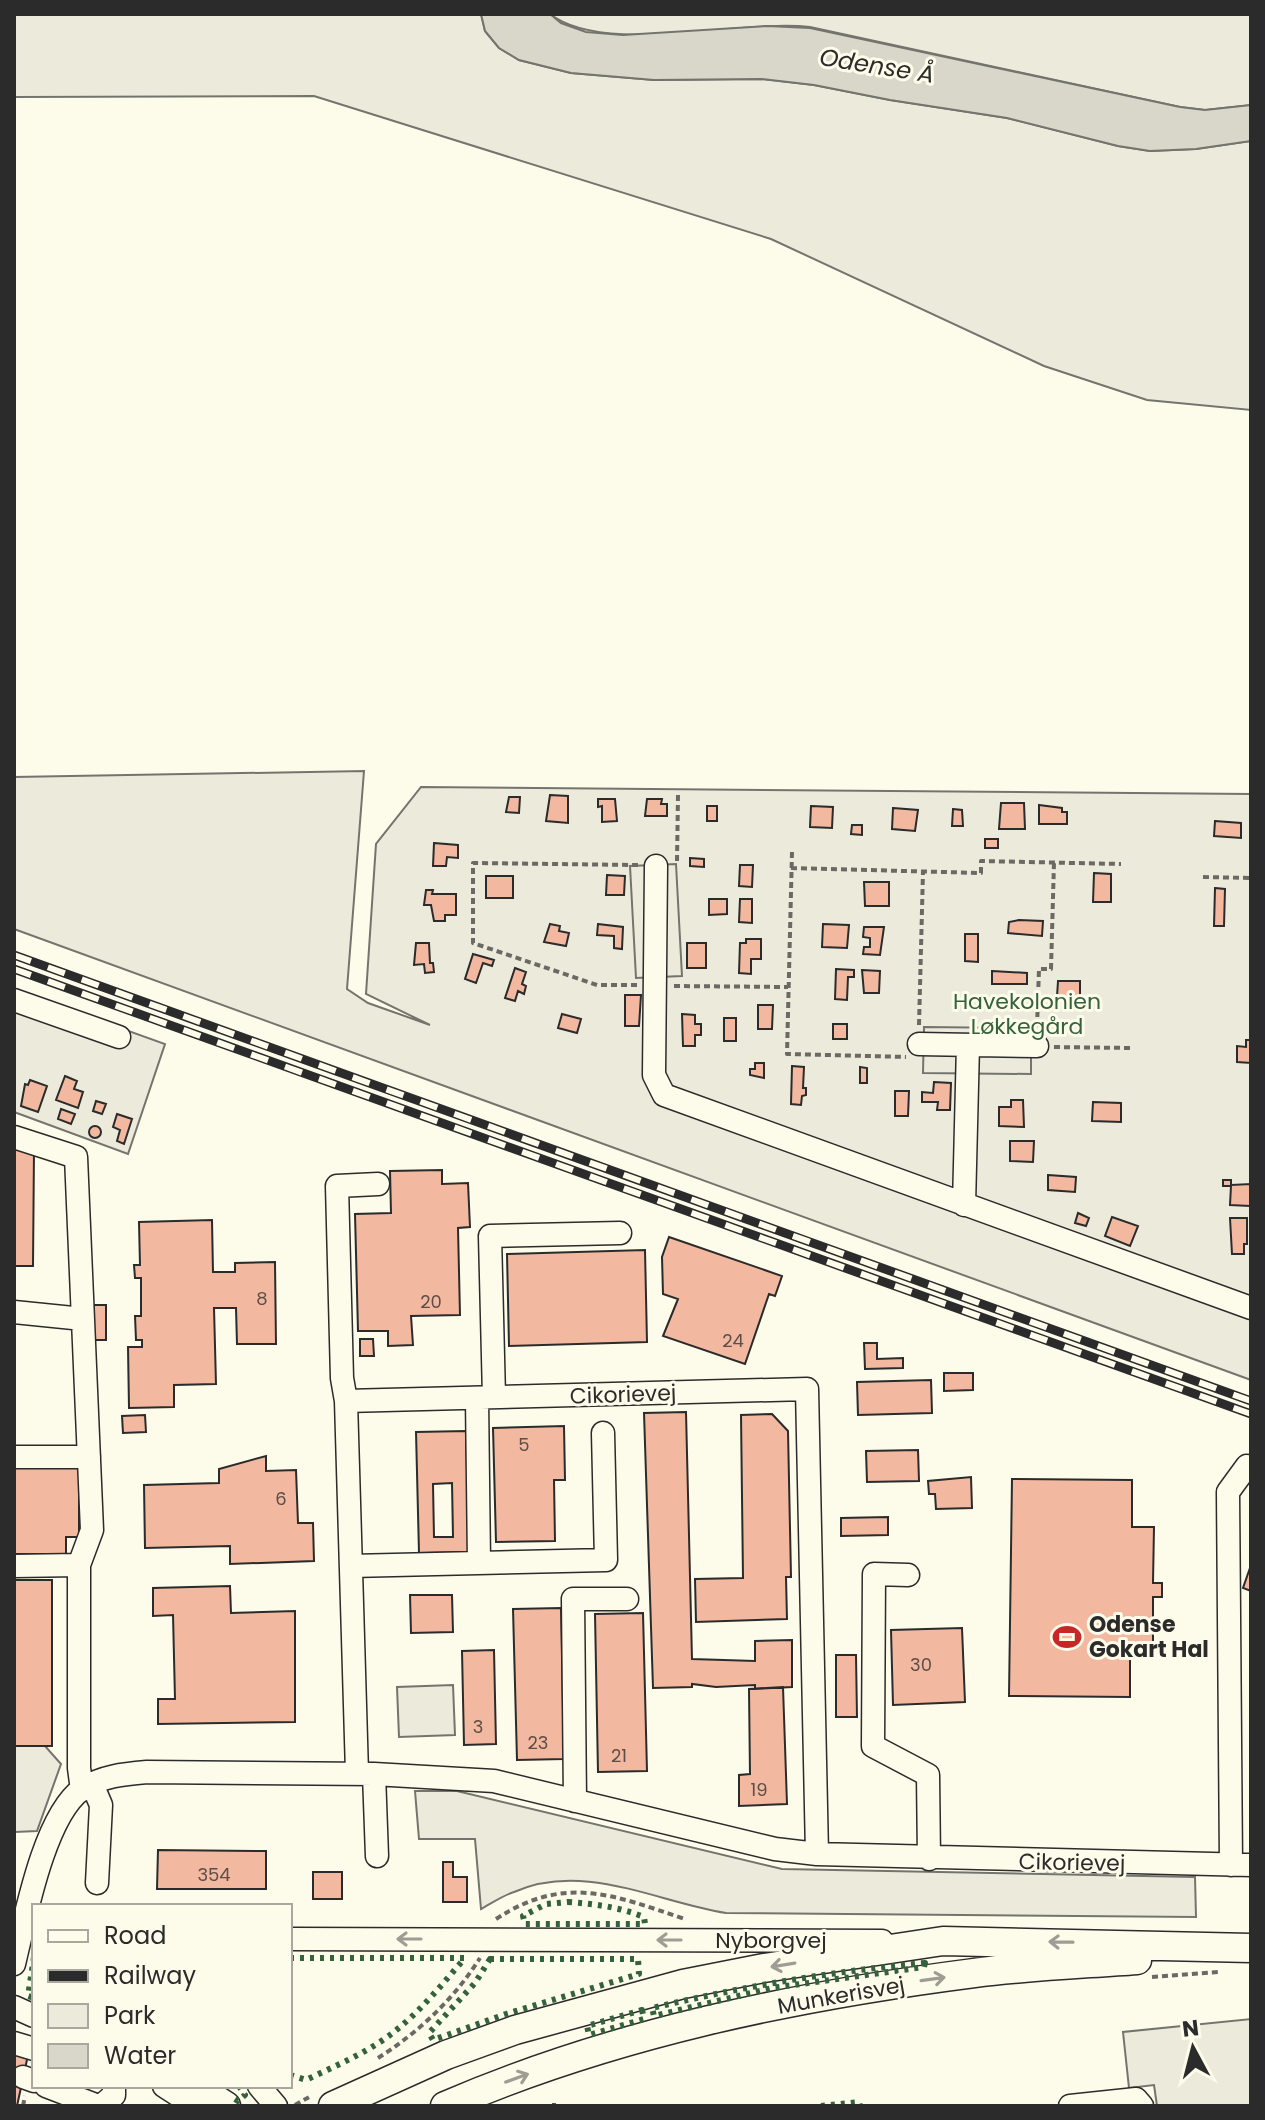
<svg xmlns="http://www.w3.org/2000/svg" width="1265" height="2120" font-family="Poppins,sans-serif">
  <style>
    .green { fill: #ecebdb; stroke: #74746e; stroke-width: 2 }
    .parking { fill: #eceadb; stroke: #74746e; stroke-width: 2 }
    .water { fill: #d8d7c9; stroke: #74746e; stroke-width: 2 }
    .building { fill: #f2b8a0; stroke: #2b2b2b; stroke-width: 2; fill-rule: evenodd }
    .lines { fill: none; stroke-linecap: round; stroke-linejoin: round }
    .minor-casing { stroke: #2b2b2b; stroke-width: 25 }
    .major-casing { stroke: #2b2b2b; stroke-width: 31 }
    .path { stroke: #6a6964; stroke-width: 4; stroke-dasharray: 6 4; stroke-linecap: butt }
    .minor { stroke: #fdfbea; stroke-width: 22 }
    .major { stroke: #fdfbea; stroke-width: 28 }
    .rail-casing { stroke: #2b2b2b; stroke-width: 9 }
    .rail { stroke: #fdfbea; stroke-width: 6; stroke-dasharray: 18; stroke-linecap: butt }
    .hedge { stroke: #34623c; stroke-width: 6; stroke-dasharray: 4 6; stroke-linecap: butt }
    .oneway { stroke: #9e9d94 }
    .labels { text-anchor: middle; stroke-width: 6; stroke-linejoin: round; paint-order: stroke }
    .number-label { font-size: 18px; fill: #5d4e48 }
    .park-label { font-size: 22px; fill: #34623c; stroke: #fdfbea }
    .street-label { font-size: 22px; fill: #2b2b2b; stroke: #fdfbea }
    .poi-label { font-size: 22px; font-weight: bold; fill: #2b2b2b; stroke: #fdfbea; text-anchor: start }
    .water-label { font-size: 24px; font-style: italic; fill: #2b2b2b; stroke: #fdfbea }
  </style>
  <rect width="100%" height="100%" fill="#fdfbea"/>
  <path class="green" d="M14,14h467l4,17 14,17 20,12 52,13 83,7 107,-1 53,6 76,15 117,18 111,28 32,5 46,-2 55,-8v269l-104,-10 -103,-34 -273,-127 -457,-143 -300,1z
    M550,14h701v91l-46,5 -25,-3 -370,-80c-71,-8 -206,29 -260,-13z
    M364,771l-17,218 21,14 62,22 -64,-31 10,-150 45,-57 830,7v586l-1237,-451v-152z
    M14,990l151,54 -37,110 -114,-42z
    M415,1791h42l325,78 413,8 1,40 -470,-4c-69,-11 -143,-52 -212,-21 -12,4 -22,11 -33,17l-6,-70h-56z"/>
  <path class="parking" d="M676,864l6,112 -46,2 -6,-112z
    M924,1027l107,1v46l-108,-1z
    M453,1685l2,50 -56,2 -2,-50z
    M15,1746h30l16,18 -24,67 -22,1z
    M1251,2019v87h-94l-3,-21 -25,3 -6,-56z"/>
  <path class="water" d="M481,14h69l11,9 25,9 37,3 144,-9 43,2 370,79 25,3 46,-5v36l-55,8 -46,2 -32,-5 -111,-28 -117,-18 -76,-15 -53,-6 -107,1 -83,-7 -52,-13 -20,-12 -14,-17z"/>
  <path class="building" d="M550,795l18,1v27l-22,-2z
    M509,797h11l-1,16 -13,-1z
    M598,799h17l2,22 -15,1v-16l-4,1z
    M647,799h15l-1,5h6v12h-22z
    M1001,803h23l1,26h-26z
    M1039,805l23,3v4h5v12h-28z
    M707,806h10v15h-10z
    M811,806l22,1 -1,21 -22,-1z
    M893,808l25,2 -3,21 -23,-2z
    M953,809l9,1 1,16h-11z
    M1215,821l26,2v15l-27,-2z
    M852,825h10v10l-11,-1z
    M985,839h13v9h-13z
    M434,843l24,2v13l-11,-1 -1,9h-13z
    M690,858l14,1v8l-14,-1z
    M740,865h13l-1,22 -13,-1z
    M1094,873l17,1v28h-18z
    M607,875l18,1 -1,19h-18z
    M486,876h27v22h-27z
    M864,882h25v24h-24z
    M1215,888l10,1 -1,37h-10z
    M426,890h7l-1,4h24v21h-11v6h-11l-3,-16h-7z
    M709,899h18v15l-18,1z
    M740,899h12v24l-13,-1z
    M1019,920l24,1 -1,15 -34,-3 1,-11z
    M550,924l10,2 -1,5 10,2 -3,13 -22,-4z
    M598,924l25,3 -1,22 -8,-1v-12l-17,-1z
    M823,924l26,1 -2,23 -25,-1z
    M864,927h20l-4,28 -17,-1 1,-7h6v-9l-7,-1z
    M965,934h13v28l-13,-1z
    M746,939h15v20h-10v15l-12,-1 1,-30h6z
    M416,943h13l1,20h3l1,9 -9,1 -1,-9 -10,1z
    M687,943h19v25h-19z
    M473,954l21,6 -2,6 -9,-3 -7,20 -11,-4z
    M515,968l11,4 -4,12 4,2 -2,8 -6,-3 -3,10 -10,-3z
    M836,969l18,1v7h-6l-1,23 -12,-1z
    M862,970l18,1 -1,22h-15z
    M992,971l35,2v11h-35z
    M1058,981h22v17l-23,-1z
    M625,995h16l-2,31h-14z
    M758,1005h15l-1,24h-14z
    M562,1014l19,5 -4,14 -19,-5z
    M682,1014l13,1v9h6v11h-6v11h-12z
    M724,1018h12v23h-12z
    M833,1024h14v15h-14z
    M1246,1040h5v23l-14,-1v-16l9,1z
    M755,1063h9v15l-14,-3v-6h5z
    M792,1066l12,1 -1,21h3v7l-4,1 -1,9 -10,-1z
    M860,1067l7,1v15h-7z
    M65,1076l12,5 -3,8 9,3 -5,16 -22,-8z
    M30,1080l17,6 -9,26 -17,-6 4,-22 3,1z
    M934,1082l17,1 -1,27h-13l1,-8h-16v-10l11,1z
    M895,1091h14l-1,25h-13z
    M1011,1100h12l1,27 -25,-1v-19h12z
    M96,1101l10,3 -4,10 -9,-3z
    M1093,1102l28,1v19l-29,-1z
    M61,1109l14,5 -4,10 -13,-5z
    M117,1114l15,5 -8,25 -7,-3 3,-11 -7,-3z
    M89 1132a6 6 0 1 1 12 0a6 6 0 1 1-12 0Z
    M1010,1141h24l-1,21 -23,-1z
    M14,1150h20l-1,116h-19z
    M442,1170v14l26,-1 2,44 -12,1 2,87 -49,1 2,29 -25,1v-15h-30l-3,-117 36,-1 -1,-42z
    M1048,1175l28,2 -1,15 -27,-2z
    M1223,1180h8v5l20,-1 -1,22 -20,-1 1,-19h-8z
    M1078,1213l11,5 -3,8 -11,-3z
    M1112,1217l26,9 -8,20 -25,-10z
    M1230,1218h17v26h-3v10h-12z
    M212,1220l1,52h22v-9l40,-1 1,82h-39l-1,-36h-22l2,76 -42,1v22l-45,1 -1,-61h14v-7h-6l-1,-24h6v-38h-6l-1,-13h6l-1,-43z
    M669,1237l113,39 -7,20 -6,-2 -24,70 -82,-28 15,-37 -15,-5 -1,-37z
    M645,1250l2,92 -138,4 -2,-92z
    M93,1305h13v35h-12z
    M360,1339h13l1,17h-14z
    M864,1343h13v16l26,-1v10l-38,1z
    M944,1373h29v17l-29,1z
    M931,1380l1,33 -74,2 -1,-33z
    M686,1412l6,247 63,2v-20l37,-1v47l-37,2v-4l-39,2 -24,-3v3l-39,1 -9,-275z
    M772,1414l16,17 3,146h-5l1,42 -91,3 -1,-43 48,-1 -2,-163z
    M145,1415l1,17 -23,1 -1,-17z
    M564,1426l1,54h-11l1,61 -59,1 -3,-114z
    M466,1431l3,121 -50,1 -3,-121zM452,1483l1,54h-19l-1,-53z
    M918,1450l1,31 -52,1 -1,-31z
    M266,1456v15l30,-1 2,53h15l1,38 -84,3v-18l-85,2 -1,-63 75,-2v-14z
    M14,1464h65v73h-13v17h-52z
    M971,1477l1,31 -36,1 -1,-15h-6l-1,-13z
    M1012,1479l120,1v47h22l-1,56h9v14h-9v53h-23v47l-121,-1z
    M888,1517v18l-47,1v-18z
    M1251,1565v26l-8,-3z
    M14,1580h38v166h-37v86z
    M230,1586l1,27 64,-2v111l-137,2v-25h17l-2,-84 -20,1v-28z
    M410,1595h42l1,37 -42,1z
    M561,1608l3,151 -47,1 -4,-151z
    M643,1613l4,158 -49,1 -3,-158z
    M962,1628l3,74 -72,3 -2,-75z
    M494,1650l2,94 -32,1 -2,-94z
    M836,1655h20l1,62h-21z
    M783,1687l4,117 -48,2v-31l11,-1 -1,-85z
    M158,1850l108,1v38h-109z
    M443,1862h10v15h14v25h-24z
    M313,1872h29v27h-29z
    M14,2052l14,3 -11,51h-3z"/>
  <g class="lines">
    <defs>
      <path id="minor" d="M656,866l-2,209 10,20 587,213
        M14,1000l105,37
        M919,1044l118,2
        M14,1137l62,20 16,373 -13,35
        M964,1205l4,-160
        M14,1312l69,7
        M494,1397l-4,-161 130,-3
        M477,1398l2,165
        M346,1401l-4,-23 -5,-192 41,-2
        M14,1457h75
        M14,1566l65,-1v203l3,22
        M351,1566l255,-6 -3,-127
        M908,1575l-34,-1 -1,172 55,29 1,84
        M357,1773l-11,-372 461,-12 10,465
        M374,1774l3,82
        M92,1784l9,21 -4,78
        M575,1801l-2,-202h54
        M1231,1865l-3,-373 19,-26 4,1
        M290,1939l592,2
        M14,1964c11,-45 30,-148 68,-175 20,-13 42,-15 65,-17l227,2 120,7 281,68 42,5 434,11
        M14,2007l20,9
        M14,2043l20,6
        M23,2077l11,4
        M46,2086l52,20
        M164,2086l31,20
        M259,2086l17,20
        M101,2106l13,-11v-9
        M1070,2106l66,-7 6,7"/>
      <path id="major" d="M195,2086l31,20
        M333,2106l113,-51 69,-25 168,-46 81,-16 179,-27 308,7
        M445,2106c167,-72 349,-110 529,-133 54,-7 109,-9 163,-13"/>
    </defs>
    <use href="#minor" class="minor-casing"/>
    <use href="#major" class="major-casing"/>
    <path class="path" d="M792,852l-5,202 119,3
      M677,861l1,-66
      M791,868l190,5v-12l140,3
      M1203,877l48,1
      M637,985h-40l-124,-42v-80l165,2
      M674,986l114,1
      M919,1025l4,-153
      M1037,1027l2,-58h12l3,-107
      M1054,1047l76,1
      M496,1919c69,-45 117,-24 189,0
      M1152,1977l67,-5
      M378,2058c41,-26 76,-59 102,-100
      M295,2105l16,-9
      M23,2106l2,-10"/>
    <use href="#minor" class="minor"/>
    <use href="#major" class="major"/>
    <defs>
      <path id="rail" d="M14,955l1237,446
        M14,969l1237,445"/>
    </defs>
    <use href="#rail" class="rail-casing"/>
    <use href="#rail" class="rail"/>
    <path class="hedge" d="M568,1902c27,2 51,5 76,15l1,7h-120l-2,-8 23,-12z
      M34,1957l-6,39 6,2
      M290,1958h175
      M490,1959h148l1,15 -133,40 -73,26 -4,-7 46,-50z
      M925,1963l-1,4 -152,21 -118,28 -2,-8c90,-21 180,-37 273,-45z
      M642,2010l2,9 -55,16 -2,-9z
      M290,2075l16,5c33,-16 66,-29 94,-53 24,-20 44,-45 65,-69
      M235,2099l3,2 7,-6 -6,-9
      M552,2106h5
      M821,2106l38,-4 1,4"/>
  </g>
  <defs><path id="oneway-shaft" d="M-6 0H5M1.5-3L5.5 0L1.5 3" fill="none" stroke-width="1.6" stroke-linecap="round" stroke-linejoin="round" transform="scale(2)"/></defs>
  <g class="oneway">
    <use href="#oneway-shaft" transform="translate(409 1939) rotate(-180)"/>
    <use href="#oneway-shaft" transform="translate(669 1940) rotate(-180)"/>
    <use href="#oneway-shaft" transform="translate(1061 1942) rotate(-179)"/>
    <use href="#oneway-shaft" transform="translate(783 1965) rotate(171)"/>
    <use href="#oneway-shaft" transform="translate(933 1979) rotate(-8)"/>
    <use href="#oneway-shaft" transform="translate(517 2078) rotate(-20)"/>
  </g>
  <defs>
    <symbol id="stadium-bare" viewBox="-9 -9 18 18"><path d="M0-5a6.5 5 0 1 0 0 10a6.5 5 0 1 0 0-10ZM-3.5-1.8h7v3.6h-7Z" fill="#c62828" stroke="#fdfbea" stroke-width="2.5" paint-order="stroke"/></symbol>
  </defs>
  <g fill-rule="evenodd">
    <use href="#stadium-bare" x="1047" y="1617" width="40" height="40"/>
  </g>
  <g class="labels">
    <g class="number-label">
      <text x="262" y="1305">8</text>
      <text x="431" y="1308">20</text>
      <text x="733" y="1347">24</text>
      <text x="524" y="1451">5</text>
      <text x="281" y="1505">6</text>
      <text x="921" y="1671">30</text>
      <text x="478" y="1733">3</text>
      <text x="538" y="1749">23</text>
      <text x="619" y="1762">21</text>
      <text x="759" y="1796">19</text>
      <text x="214" y="1881">354</text>
    </g>
    <g class="park-label">
      <text x="1027" y="1009">Havekolonien<tspan x="1027" dy="25">Løkkegård</tspan></text>
    </g>
    <g class="street-label">
      <text transform="translate(623 1394) rotate(-2)" y="8">Cikorievej</text>
      <text transform="translate(1072 1862) rotate(1)" y="8">Cikorievej</text>
      <text x="771" y="1948">Nyborgvej</text>
      <text transform="translate(841 1995) rotate(-10)" y="8">Munkerisvej</text>
    </g>
    <g class="poi-label">
      <text x="1089" y="1632">Odense<tspan x="1089" dy="25">Gokart Hal</tspan></text>
    </g>
    <g class="water-label">
      <text transform="translate(877 66) rotate(9)" y="8">Odense Å</text>
    </g>
  </g>
  <rect width="1265" height="2120" fill="none" stroke="#2b2b2b" stroke-width="32"/>
  <rect x="32" y="1904" width="260" height="184" fill="#fdfbea" stroke="#a9a89e" stroke-width="2"/>
  <rect x="48" y="1930" width="40" height="12" fill="#fdfbea" stroke="#a9a89e" stroke-width="2"/>
  <text x="104" y="1944" font-size="24" fill="#2b2b2b">Road</text>
  <rect x="48" y="1970" width="40" height="12" fill="#2b2b2b" stroke="#a9a89e" stroke-width="2"/>
  <text x="104" y="1984" font-size="24" fill="#2b2b2b">Railway</text>
  <rect x="48" y="2004" width="40" height="24" fill="#ecebdb" stroke="#a9a89e" stroke-width="2"/>
  <text x="104" y="2024" font-size="24" fill="#2b2b2b">Park</text>
  <rect x="48" y="2044" width="40" height="24" fill="#d8d7c9" stroke="#a9a89e" stroke-width="2"/>
  <text x="104" y="2064" font-size="24" fill="#2b2b2b">Water</text>
  <g transform="translate(1193 2048) rotate(353)" stroke="#fdfbea" stroke-width="6" paint-order="stroke">
  <path d="M0-6L14 30L0 20L-14 30Z" fill="#2b2b2b"/>
  <text y="-12" font-size="22" font-weight="bold" text-anchor="middle" fill="#2b2b2b">N</text>
  </g>
</svg>
